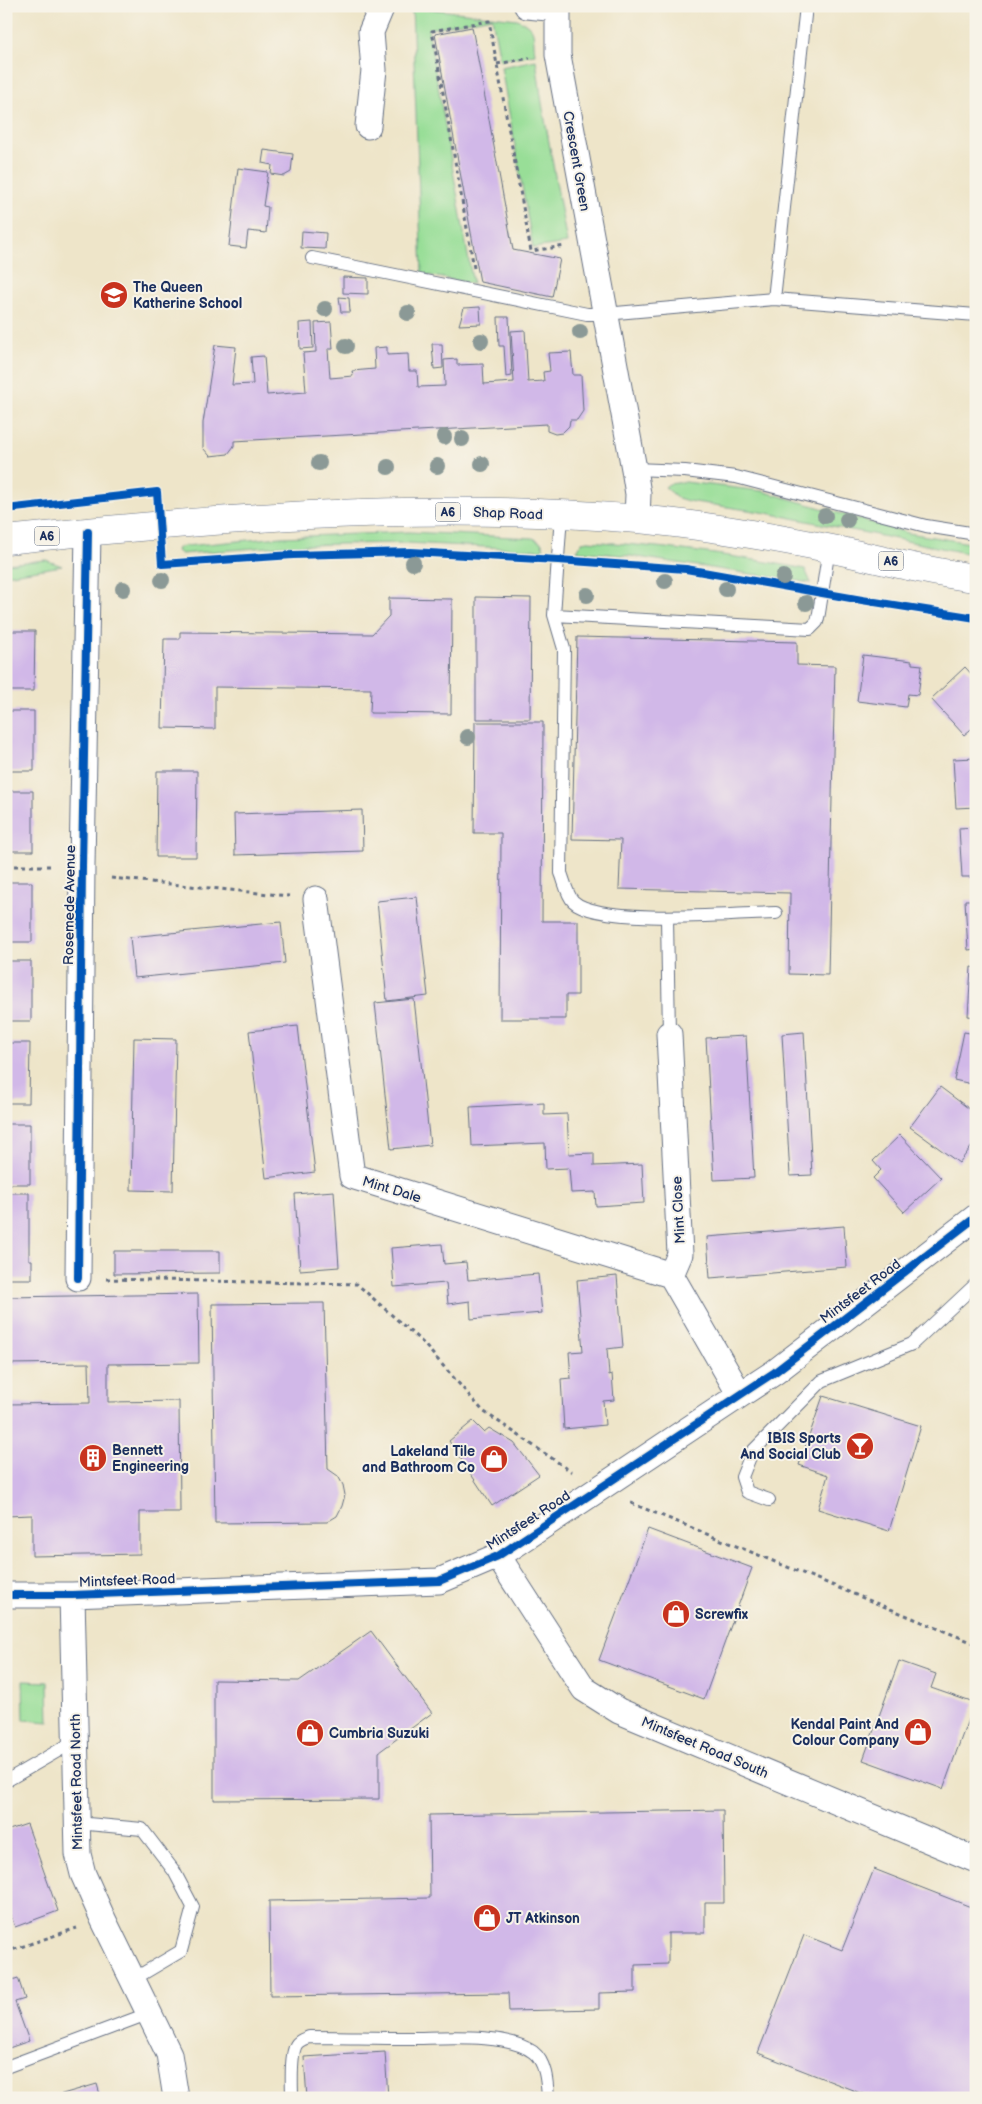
<svg xmlns="http://www.w3.org/2000/svg" width="982" height="2104" font-family="'Balsamiq Sans',sans-serif">
  <style>
    .green { fill: #98de97; stroke: #5a867a }
    .building { fill: #d1b8e8 }
    .lines { fill: none; stroke-linecap: round; stroke-linejoin: round }
    .lane-casing { stroke: #656f83; stroke-width: 14 }
    .street-casing { stroke: #656f83; stroke-width: 27 }
    .highway-casing { stroke: #656f83; stroke-width: 29 }
    .path { stroke: #656f83; stroke-width: 3; stroke-dasharray: 4 4; stroke-linecap: butt }
    .lane { stroke: #fff; stroke-width: 12 }
    .street { stroke: #fff; stroke-width: 25 }
    .highway { stroke: #fff; stroke-width: 28 }
    .cycleway-casing { stroke: #f7f3e8; stroke-width: 11 }
    .cycleway { stroke: #0057b8; stroke-width: 8 }
    .tree { fill: #8b9996 }
    .labels { text-anchor: middle; stroke-width: 4; stroke-linejoin: round; paint-order: stroke }
    .shield { fill: #f7f3e8; stroke: #5d6a87; stroke-width: 1 }
    .shield-label { font-size: 12px; font-weight: bold; fill: #1b2f5e }
    .street-label { font-size: 14px; fill: #1b2f5e; stroke: #f7f3e8 }
    .poi-label { font-size: 14px; font-weight: bold; fill: #1b2f5e; stroke: #f7f3e8; text-anchor: start }
  </style>
  <rect width="100%" height="100%" fill="#f7f3e8"/>
  <filter id="ink" filterUnits="userSpaceOnUse"><feTurbulence type="fractalNoise" baseFrequency=".02" numOctaves="2"/><feDisplacementMap in="SourceGraphic" scale="10" xChannelSelector="R" yChannelSelector="G"/><feConvolveMatrix kernelMatrix="1 2 1 2 8 2 1 2 1" color-interpolation-filters="sRGB"/></filter>
  <filter id="wash" filterUnits="userSpaceOnUse"><feTurbulence type="fractalNoise" baseFrequency=".0096" numOctaves="4" result="noise"/><feDisplacementMap in="SourceGraphic" scale="20" xChannelSelector="R" yChannelSelector="G"/><feGaussianBlur stdDeviation="1.12" result="paint"/><feColorMatrix in="noise" values="0 0 0 0 0 0 0 0 0 0 0 0 0 0 0 0 0 1.4 0 .05"/><feComposite in="paint" operator="in"/></filter>
  <g filter="url(#wash)">
    <rect width="100%" height="100%" fill="#eee5c9"/>
    <path class="green" d="M412,7l105,12c21,9 15,14 18,35l-35,6 -8,-43 -64,12 45,255 -51,-10z
      M536,60l6,43 25,140 -34,5 -32,-181z
      M685,482l77,9 146,42 68,11v11l-209,-42 -79,-12 -10,-3 -13,-11 4,-3z
      M409,532l124,6 9,5 2,7 -137,-7 -68,1 -58,2 -100,8 -4,-3 1,-3 7,-2 96,-9z
      M588,541c70,5 138,13 207,26l10,2 6,14 -180,-27 -54,-5 5,-9z
      M46,560l16,6 -56,9v-11z
      M23,1681l25,1 1,40 -25,-2z"/>
    <g id="blocks">
      <path class="building" d="M472,27l41,223 47,9 -8,38 -72,-15 -45,-248z
        M264,150l29,4 -2,18 -7,4 -13,-2 1,-9 -10,-2z
        M238,168l30,4 -5,34 5,1 -2,26 -18,-2 -2,17 -17,-2z
        M302,231l24,2 -1,16 -24,-1z
        M343,277l25,1v16l-25,-1z
        M339,297l10,1 1,14h-9z
        M480,307l1,17 -22,1 5,-17z
        M498,317h11l3,59 -6,1 -2,-31h-5z
        M312,322l1,26 -13,1 -1,-26z
        M331,322l2,27h-5l2,29 23,-2 -1,-5 23,-2 -1,-21 13,-1v8l21,-1 1,17h8l1,16 27,-1 -1,-26 13,-1v6l26,-1 1,20 30,-2 -3,-51 14,-1 3,52 16,-1 -1,-9 7,-1 -2,-18 23,-1 2,23h8l2,36 -6,9h-7l-1,6 -7,7 -7,1 -8,-3v-7l-313,17v5l-6,8 -18,2 -7,-8v-25l12,-78 21,2 -4,38 21,-1 -2,-27 13,-1 3,39 39,-3 -3,-39 13,-1 -1,-29z
        M432,344h10l1,24 -9,1z
        M476,597l55,1 -1,121h-54z
        M389,598l63,1 -1,115 -81,-1 1,-24 -156,-2v42l-53,-1 2,-89h16v-7l192,2 17,-18z
        M6,631h29l-1,60h-28z
        M577,637l220,5v23l38,1 -7,309 -39,-1 1,-81 -171,-4 2,-49 -49,-1z
        M863,655l49,6v3l10,1 -4,30 -10,-1 -2,13 -49,-6z
        M965,667l11,12v46l-12,10 -33,-36z
        M6,711h28v60h-28z
        M475,722h68l-1,199h36v74h-12v24h-66l1,-186h-27z
        M976,758v49l-20,1 -3,-49z
        M157,771h40l-1,86h-40z
        M6,791h27v60h-27z
        M362,810l1,41 -128,4 -1,-41z
        M976,827v50h-14l-3,-49z
        M6,882h26v60h-26z
        M417,897l11,99 -41,5 -10,-100z
        M965,900h11v49l-8,1z
        M281,922l4,41 -151,15 -4,-41z
        M6,961h25v60h-25z
        M971,967l5,1v49l-8,-1z
        M414,999l16,146 -39,4 -16,-146z
        M298,1026l17,146 -49,6 -17,-147z
        M804,1032l8,143 -22,1 -8,-142z
        M964,1032l12,2v51l-22,-5z
        M746,1036l8,142 -40,2 -8,-142z
        M134,1038l42,1 -3,152 -42,-1z
        M6,1043h24l-1,60h-23z
        M940,1087l36,27v27l-17,22 -49,-36z
        M544,1103v12l23,-1 2,40 25,-1v13l48,-2 2,39 -48,3 -1,-14 -24,1 -2,-25 -23,1 -1,-26 -73,3 -2,-39z
        M6,1124h24v60h-24z
        M900,1135l41,43 -37,34 -31,-34 8,-8 -8,-9z
        M334,1191l5,76 -39,3 -5,-76z
        M6,1193h23v67h3v19h-26z
        M844,1226l3,41 -137,11 -3,-41z
        M442,1244l2,20 22,-2 2,18 70,-6 4,39 -71,6 -1,-18 -22,3 -2,-21 -52,4 -3,-39z
        M114,1251h106v22l-106,1z
        M617,1276l6,71 -16,2 2,26 3,-1 2,26 -11,1 2,24 -41,4 -3,-50 10,-1 -2,-26 14,-1 -6,-71z
        M198,1294l1,69 -91,1v38l71,-1 1,111h-40v42l-108,2v-41l-26,1v-112l84,-1 -1,-40 -83,1v-67z
        M324,1303l4,166 10,7 5,9 2,10 -3,11 -5,10 -10,6 -112,1 -3,-219z
        M823,1396l98,30 -32,105 -71,-22 10,-34 -29,-10z
        M473,1421l11,11 5,-4 25,15 25,32 -47,31 -43,-65z
        M648,1529l104,39 -48,131 -105,-39z
        M371,1631l61,82 -53,39v47l-165,1v-120l85,1z
        M899,1661l37,13 -5,14 43,15 -31,86 -80,-29z
        M723,1810l1,93h-19v30h-37v31l-33,1v27l-36,1v16l-90,2 -1,-18 -238,3 -1,-95 161,-3 -1,-83z
        M27,1824l31,87 -43,16 -9,-25v-71z
        M874,1869l102,40v189h-103l-115,-45 46,-118 38,15z
        M18,1978l7,21 -10,3 14,39 -23,8v-67z
        M385,2052l3,46h-81l-3,-41z
        M97,2084l4,14h-49v-1z"/>
    </g>
  </g>
  <g filter="url(#ink)">
    <use href="#blocks" fill-opacity="0" stroke="#656f83" stroke-width="1"/>
    <g class="lines">
      <defs>
        <path id="lane" d="M312,258l275,56h18l169,-15 202,16
          M774,299l32,-293
          M634,469l51,2 51,6 190,49 50,8
          M561,515l-7,100 256,14 7,-7 2,-9 10,-65
          M554,615l10,34 -3,224c3,7 6,22 12,28 26,25 165,13 203,12
          M667,918l2,116
          M769,1500l-22,-8 -5,-15 10,-25 70,-71 90,-37 64,-60
          M6,1781l69,-40
          M77,1823l65,6 32,42 19,36 -12,44 -49,29
          M6,2067l144,-54
          M292,2098c0,-13 -2,-42 4,-53 3,-5 8,-6 13,-8 33,0 66,1 100,1 33,0 96,-6 124,14 13,10 14,30 15,46"/>
        <path id="street" d="M527,6l31,3
          M558,6v49l76,414 4,25 -1,25
          M368,126l6,-56 -3,-38 11,-26
          M316,899l36,277 319,99
          M669,1034l11,220 -9,21 69,120
          M78,1278l4,-412 6,-334
          M498,1556l86,133 35,22 357,149
          M6,1595h66l367,-14 59,-25 242,-161 35,-23 201,-155
          M72,1595l6,259 5,20 20,45 66,135 7,44"/>
        <path id="highway" d="M6,540c210,-22 421,-39 632,-21 65,6 129,17 194,30 47,10 95,23 144,29"/>
      </defs>
      <use href="#lane" class="lane-casing"/>
      <use href="#street" class="street-casing"/>
      <use href="#highway" class="highway-casing"/>
      <path class="path" d="M497,64l33,-6
        M474,268l-42,-237 57,-10 42,230 34,-5
        M6,866h47
        M111,878l178,18
        M106,1279l251,5 65,58 61,69 89,61
        M631,1503l345,141
        M6,1952l71,-24"/>
      <use href="#lane" class="lane"/>
      <use href="#street" class="street"/>
      <use href="#highway" class="highway"/>
      <defs>
        <path id="cycleway" d="M6,509l151,-17 5,72 131,-9 118,-3 147,8 128,9 176,31 114,18
          M78,1278l4,-412 6,-334
          M6,1595h66l367,-14 59,-25 242,-161 35,-23 201,-155"/>
      </defs>
      <use href="#cycleway" class="cycleway-casing"/>
      <use href="#cycleway" class="cycleway"/>
    </g>
    <g class="tree">
      <circle cx="325" cy="309" r="8"/>
      <circle cx="408" cy="313" r="8"/>
      <circle cx="580" cy="332" r="8"/>
      <circle cx="481" cy="341" r="8"/>
      <circle cx="346" cy="346" r="8"/>
      <circle cx="444" cy="437" r="8"/>
      <circle cx="462" cy="439" r="8"/>
      <circle cx="319" cy="463" r="8"/>
      <circle cx="482" cy="464" r="8"/>
      <circle cx="437" cy="466" r="8"/>
      <circle cx="388" cy="467" r="8"/>
      <circle cx="825" cy="516" r="8"/>
      <circle cx="847" cy="520" r="8"/>
      <circle cx="413" cy="563" r="8"/>
      <circle cx="783" cy="577" r="8"/>
      <circle cx="162" cy="580" r="8"/>
      <circle cx="665" cy="581" r="8"/>
      <circle cx="123" cy="589" r="8"/>
      <circle cx="726" cy="589" r="8"/>
      <circle cx="587" cy="595" r="8"/>
      <circle cx="806" cy="603" r="8"/>
      <circle cx="468" cy="737" r="8"/>
    </g>
  </g>
  <defs>
    <symbol id="school-disc" viewBox="-11 -11 22 22"><circle r="9.5" fill="#c8321e" stroke="#f7f3e8"/><path d="M0-5L7-2L0 1L-7-2ZM-4 1L0 2.5L4 1V4Q0 6-4 4Z" fill="#fff"/></symbol>
    <symbol id="bar-disc" viewBox="-11 -11 22 22"><circle r="9.5" fill="#c8321e" stroke="#f7f3e8"/><path d="M-6-5H6L.8 .8V4.5H3.5V6h-7V4.5H-.8V.8Z" fill="#fff"/></symbol>
    <symbol id="building-disc" viewBox="-11 -11 22 22"><circle r="9.5" fill="#c8321e" stroke="#f7f3e8"/><path d="M-4-6H4V6H1V3H-1V6H-4ZM-2.5-4.3h1.7v1.8h-1.7ZM.8-4.3h1.7v1.8H.8ZM-2.5-1h1.7V.8h-1.7ZM.8-1h1.7V.8H.8Z" fill="#fff"/></symbol>
    <symbol id="shop-disc" viewBox="-11 -11 22 22"><circle r="9.5" fill="#c8321e" stroke="#f7f3e8"/><path d="M-5-2.5h2.3a2.7 3.5 0 0 1 5.4 0H5L5.5 6h-11ZM-1.5-2.5h3a1.5 2.3 0 0 0-3 0Z" fill="#fff"/></symbol>
  </defs>
  <g fill-rule="evenodd">
    <use href="#school-disc" x="98" y="279" width="32" height="32"/>
    <use href="#bar-disc" x="844" y="1430" width="32" height="32"/>
    <use href="#building-disc" x="77" y="1442" width="32" height="32"/>
    <use href="#shop-disc" x="478" y="1443" width="32" height="32"/>
    <use href="#shop-disc" x="660" y="1598" width="32" height="32"/>
    <use href="#shop-disc" x="902" y="1716" width="32" height="32"/>
    <use href="#shop-disc" x="294" y="1717" width="32" height="32"/>
    <use href="#shop-disc" x="471" y="1902" width="32" height="32"/>
  </g>
  <g class="labels">
    <g class="shield">
      <rect x="435.5" y="502.5" width="25" height="19" rx="4"/>
      <rect x="34.5" y="526.5" width="25" height="19" rx="4"/>
      <rect x="878.5" y="551.5" width="25" height="19" rx="4"/>
    </g>
    <g class="shield-label">
      <text x="448" y="516">A6</text>
      <text x="47" y="540">A6</text>
      <text x="891" y="565">A6</text>
    </g>
    <g class="street-label">
      <text transform="translate(577 161) rotate(80)" y="5">Crescent Green</text>
      <text transform="translate(508 513) rotate(2)" y="5">Shap Road</text>
      <text transform="translate(69 905) rotate(-89)" y="5">Rosemede Avenue</text>
      <text transform="translate(392 1189) rotate(17)" y="5">Mint Dale</text>
      <text transform="translate(678 1210) rotate(-93)" y="5">Mint Close</text>
      <text transform="translate(860 1291) rotate(-37)" y="5">Mintsfeet Road</text>
      <text transform="translate(528 1520) rotate(-33)" y="5">Mintsfeet Road</text>
      <text transform="translate(127 1580) rotate(-2)" y="5">Mintsfeet Road</text>
      <text transform="translate(705 1747) rotate(23)" y="5">Mintsfeet Road South</text>
      <text transform="translate(76 1782) rotate(-91)" y="5">Mintsfeet Road North</text>
    </g>
    <g class="poi-label">
      <text x="133" y="292">The Queen<tspan x="133" dy="16">Katherine School</tspan></text>
      <text x="841" y="1443" text-anchor="end">IBIS Sports<tspan x="841" dy="16">And Social Club</tspan></text>
      <text x="112" y="1455">Bennett<tspan x="112" dy="16">Engineering</tspan></text>
      <text x="475" y="1456" text-anchor="end">Lakeland Tile<tspan x="475" dy="16">and Bathroom Co</tspan></text>
      <text x="695" y="1619">Screwfix</text>
      <text x="899" y="1729" text-anchor="end">Kendal Paint And<tspan x="899" dy="16">Colour Company</tspan></text>
      <text x="329" y="1738">Cumbria Suzuki</text>
      <text x="506" y="1923">JT Atkinson</text>
    </g>
  </g>
  <rect width="982" height="2104" fill="none" stroke="#f7f3e8" stroke-width="25"/>
</svg>
